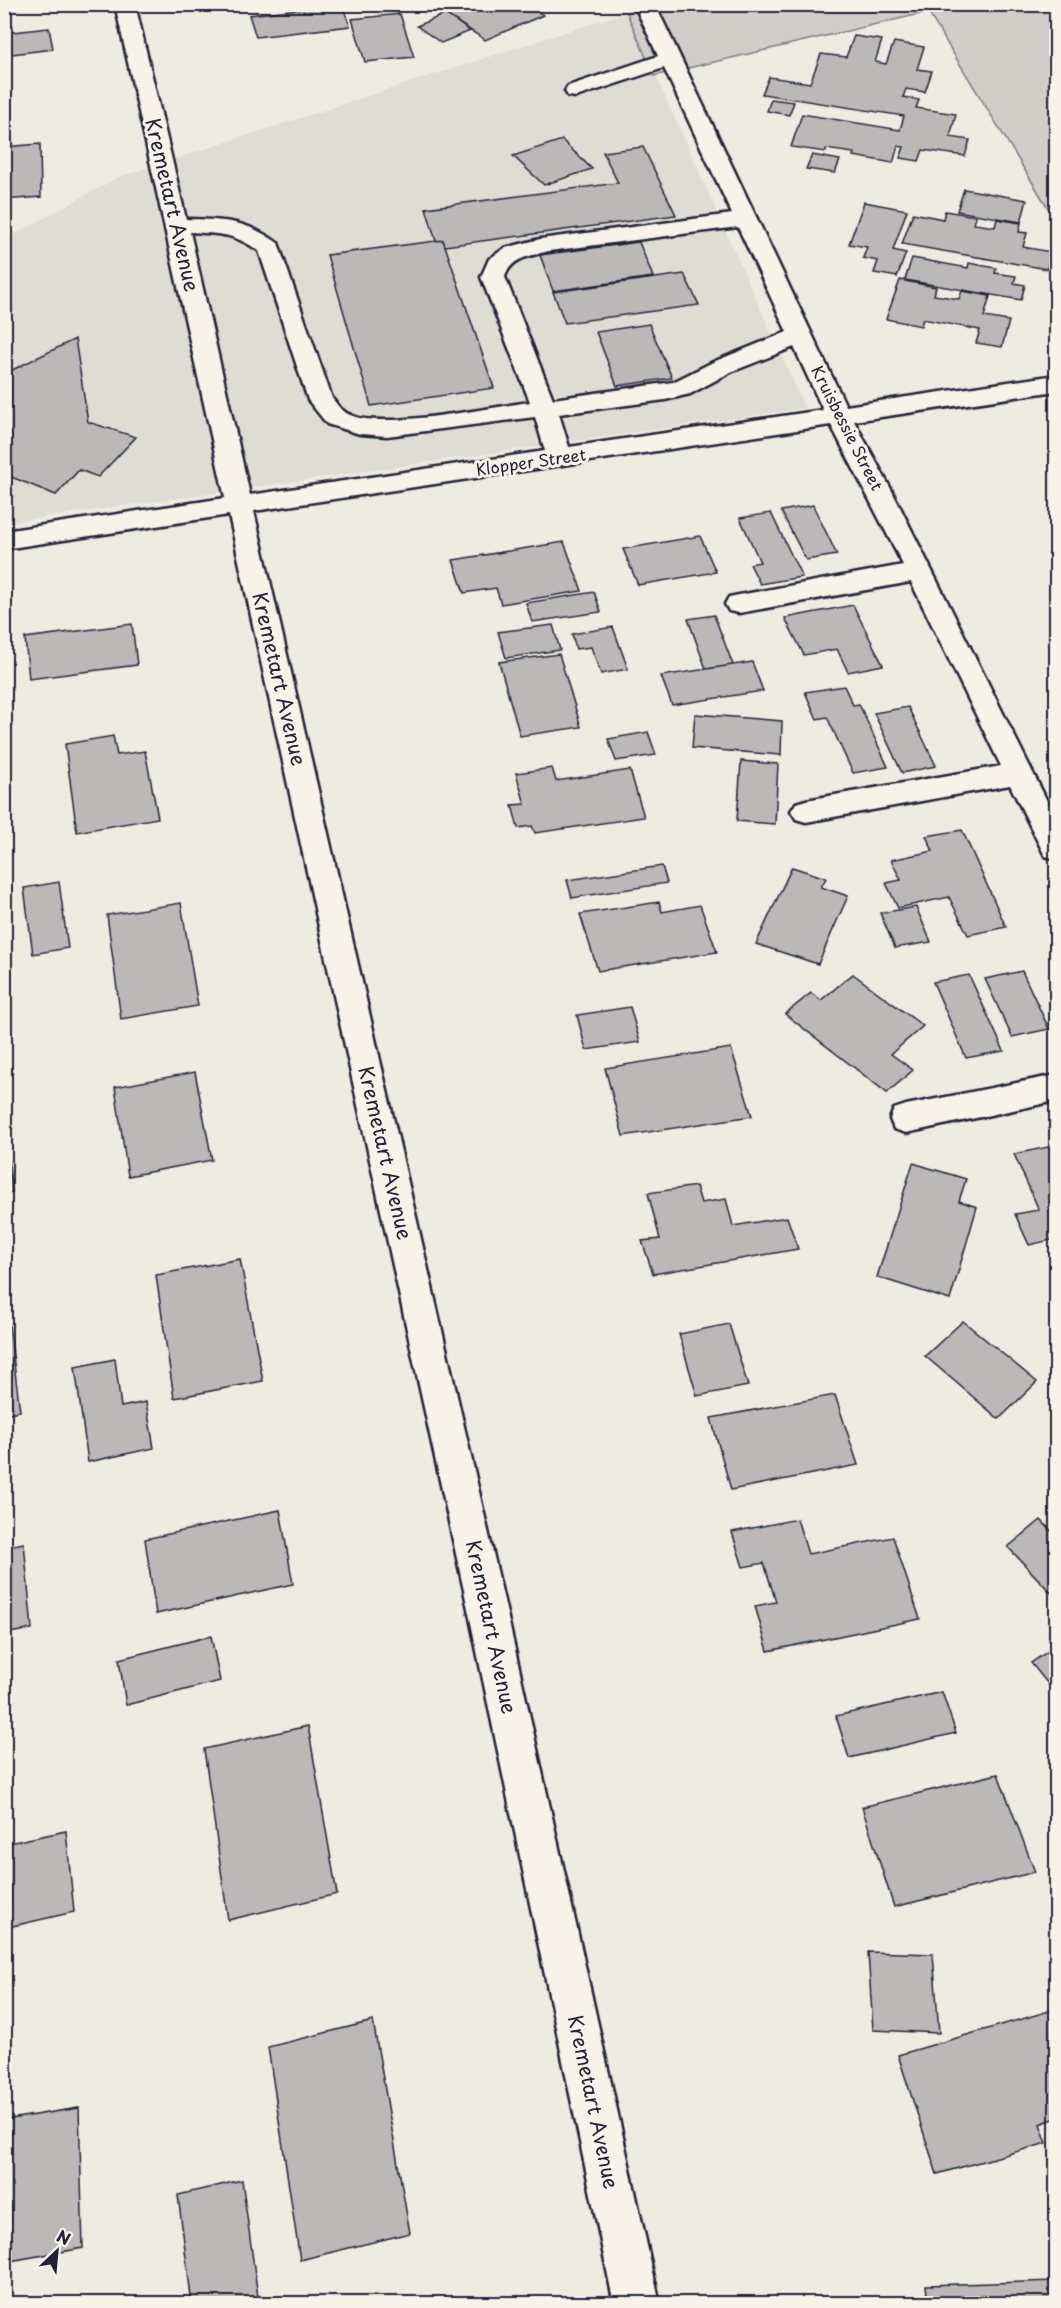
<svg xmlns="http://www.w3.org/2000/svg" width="1061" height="2308" font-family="'Playpen Sans',sans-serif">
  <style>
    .built { fill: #dfdcd4 }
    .green { fill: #d1cdc9; stroke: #7a7882; stroke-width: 1.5 }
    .building { fill: #bbb8b7; stroke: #22223b; stroke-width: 1.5 }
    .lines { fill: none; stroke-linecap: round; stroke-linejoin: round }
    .minor-casing { stroke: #22223b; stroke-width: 5 }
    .minor { fill: #f7f3e8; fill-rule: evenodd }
    .labels { text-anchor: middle; stroke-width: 6; stroke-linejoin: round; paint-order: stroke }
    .far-street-label { font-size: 16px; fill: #22223b; stroke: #f7f3e8 }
    .street-label { font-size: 20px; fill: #22223b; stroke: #f7f3e8 }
  </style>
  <rect width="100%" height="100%" fill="#eeebe1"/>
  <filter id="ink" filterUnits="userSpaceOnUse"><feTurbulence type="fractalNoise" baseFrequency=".0167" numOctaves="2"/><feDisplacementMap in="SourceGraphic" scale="12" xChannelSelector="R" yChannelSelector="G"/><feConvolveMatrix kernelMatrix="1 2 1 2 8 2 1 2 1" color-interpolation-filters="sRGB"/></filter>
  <g filter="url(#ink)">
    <path class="built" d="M627,12l178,396 -800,115 -1,-283 115,-63z"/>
    <path class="green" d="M653,4l403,1v216l-128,-209 -274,64 -27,-63z"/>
    <path class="building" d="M342,4l8,22 -94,11 -7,-22z
      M469,4l10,3 8,-3h40l16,11 -58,25 -40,-26z
      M400,14l14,43 -49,5 -13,-43z
      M445,14l25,17 -29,12 -24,-17z
      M49,28l4,21 -49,6v-22z
      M854,36l28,4 -7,22 11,2 8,-22 30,5 -7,22 15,2 -7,21 -19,-3 -3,8 16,3 -3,8 40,6 -6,23 20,3 -5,16 -42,-6 -4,11 -19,-3 4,-11 -6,-1 -5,17 -40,-7 1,-3 -28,-4v3l-35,-5 11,-33 98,16 4,-14 -142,-22 7,-17 41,6 11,-29 25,3z
      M771,99l23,3 -5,13 -22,-4z
      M562,140l30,29 -48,16 -31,-29z
      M40,144l1,53 -37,3v-53z
      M643,147l33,68 -231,31 -2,-6 -7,1 -10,-33 192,-25 -15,-31z
      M812,155l28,5 -5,13 -29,-4z
      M964,189l63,11 -6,22 -64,-11z
      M864,202l43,8 -14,40 13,3 -9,24 -23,-4 4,-12 -15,-3 4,-11 -18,-3z
      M945,211l31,5 -2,8 21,3 2,-8 24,4 -2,9 8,1 -4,14 28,5 -4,17 -145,-25 11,-31 30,6z
      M443,240l51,148 -123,18 -44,-151z
      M639,242l14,35 -100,14 -13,-36z
      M912,258l56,10 1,-5 27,5 -1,5 21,3 -2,7 11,2 -4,15 -116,-20z
      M684,274l15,31 -134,18 -12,-31z
      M900,280l36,7 -2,8 25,4 3,-8 28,5 -6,21 25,4 -7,26 -26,-4 4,-13 -57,-11 -2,7 -35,-7z
      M649,324l23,54 -55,8 -21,-54z
      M75,339l13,83 48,15 -38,40 -19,-7 -23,25 -52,-21v-100z
      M813,505l24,50 -31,5 -25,-49z
      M771,513l31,64 -42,7 -10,-20 10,-2 -20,-44z
      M700,536l16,36 -78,13 -15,-36z
      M564,542l18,49 -81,13 -5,-16 -32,5 -11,-33z
      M594,592l7,20 -69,10 -6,-19z
      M853,605l30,60 -35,7 -11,-23 -33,6 -19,-37z
      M714,615l19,50 -27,4 -18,-50z
      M132,624l5,41 -108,14 -4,-41z
      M553,625l7,25 -54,8 -8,-26z
      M613,627l15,42 -27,5 -10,-27 -15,2 -4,-15z
      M559,654l22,73 -61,9 -21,-74z
      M752,662l11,29 -91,14 -11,-29z
      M844,686l9,19 6,-1 29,63 -35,6 -26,-56 -10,2 -12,-27z
      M908,707l28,59 -34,7 -28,-60z
      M695,714l87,7 -1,34 -89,-7z
      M648,732l8,23 -40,6 -8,-22z
      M113,736l4,19 28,-4 13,67 -81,14 -12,-88z
      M741,761l37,3 -3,60 -38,-3z
      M552,768l4,13 74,-11 14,47 -109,16 -3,-7 -14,2 -6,-23 13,-1 -9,-31z
      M962,830l44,97 -38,8 -19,-38 -51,11 -12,-25 15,-3 -10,-20 42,-9 -7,-15z
      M662,866l5,17 -95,15 -5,-18z
      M792,867l34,11 -5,9 27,9 -30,68 -62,-20z
      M59,882l9,66 -35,6 -9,-66z
      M659,902l3,10 38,-7 17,47 -119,19 -18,-57z
      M181,903l17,103 -77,13 -14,-104z
      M916,907l15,35 -36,6 -15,-35z
      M1022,971l27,58 -37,8 -27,-58z
      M853,974l70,52 -32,28 22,16 -26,23 -102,-79 26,-21 10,7z
      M969,975l35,76 -38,7 -33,-76z
      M630,1007l10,35 -54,8 -9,-35z
      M731,1048l21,68 -129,20 -18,-68z
      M195,1072l17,88 -84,16 -13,-89z
      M4,1146h3l5,46 -8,2z
      M1053,1146l3,8v85l-27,6 -14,-31 24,-4 -25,-56z
      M913,1163l53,16 -7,22 18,6 -27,93 -73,-23z
      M696,1186l5,17 25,-4 7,27 54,-9 11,32 -145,25 -11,-33 18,-2 -12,-46z
      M240,1259l23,122 -89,17 -18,-123z
      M963,1321l74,61 -38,37 -74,-63z
      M9,1324l11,87 -16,3v-89z
      M729,1324l19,62 -51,10 -18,-62z
      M115,1359l6,48 25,-5 8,46 -66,14 -13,-95z
      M835,1395l23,70 -127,25 -20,-72z
      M280,1510l13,74 -137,30 -11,-75z
      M797,1519l11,35 85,-17 27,82 -152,32 -13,-45 21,-4 -12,-39 -21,4 -11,-35z
      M1041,1520l15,16v62l-48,-51z
      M24,1543l8,86 -28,5v-87z
      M211,1636l9,45 -94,24 -7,-46z
      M1056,1646v48l-25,-31z
      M942,1692l14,41 -107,25 -13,-42z
      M308,1726l29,168 -109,26 -24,-171z
      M998,1774l37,98 -141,35 -32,-100z
      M66,1831l8,81 -70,16v-84z
      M868,1952l65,2 6,79 -66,-3z
      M1056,2009v109l-16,6 7,19 -110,31 -39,-119z
      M373,2021l37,212 -110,27 -32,-213z
      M79,2108l4,140 -79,14v-142z
      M242,2180l17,124h-67l-14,-109z
      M1056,2281v23h-128l-2,-19z"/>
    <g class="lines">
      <defs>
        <path id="minor" d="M115,4h20l51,215c40,1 59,1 92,24l54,155c6,8 11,15 21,18 31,13 139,-9 177,-14l-49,-125 8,-18 16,-11 35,-9 192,-25 -68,-146 -88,29 -8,-1 -3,-5 3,-5 90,-30 -24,-52h21l191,402 210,-31v16l-202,30 38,70 164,328v40l-11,-3 -35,-71 -204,37 -10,-3 -5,-8 5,-8 10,-3 195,-34 -90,-184 -172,31 -10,-2 -4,-7 4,-7 10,-2 164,-30 -72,-140 -577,86 254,1107 152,686h-46l-144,-686 -241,-1103 -225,34v-18l221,-33zM738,227l49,105 -74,30 -40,20 -120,17 -48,-122c6,-20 26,-21 44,-26zM190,232c31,2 43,1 69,19l49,149 19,24 33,10 27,2 148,-19 10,34 -295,44zM794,347l29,63 -254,37 -10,-33 106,-14 25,-6 41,-22z
          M1056,1075v26l-150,32 -12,-4 -4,-10 4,-10 12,-4z"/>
      </defs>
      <use href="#minor" class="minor-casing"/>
      <use href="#minor" class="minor"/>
    </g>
  </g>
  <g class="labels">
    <g class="far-street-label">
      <text transform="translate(847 428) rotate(63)" y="6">Kruisbessie Street</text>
      <text transform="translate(531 462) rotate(-8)" y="6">Klopper Street</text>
    </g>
    <g class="street-label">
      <text transform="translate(172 205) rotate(77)" y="7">Kremetart Avenue</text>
      <text transform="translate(279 679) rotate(77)" y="7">Kremetart Avenue</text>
      <text transform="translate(385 1153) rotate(77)" y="7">Kremetart Avenue</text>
      <text transform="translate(491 1627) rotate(78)" y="7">Kremetart Avenue</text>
      <text transform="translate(593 2102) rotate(78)" y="7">Kremetart Avenue</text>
    </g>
  </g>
  <rect width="1061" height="2308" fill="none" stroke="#f7f3e8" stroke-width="24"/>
  <rect x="12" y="12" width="1037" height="2284" fill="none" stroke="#22223b" stroke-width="2" filter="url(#ink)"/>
  <g transform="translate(57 2251) rotate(26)" stroke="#f7f3e8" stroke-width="4.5" paint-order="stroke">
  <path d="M0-4.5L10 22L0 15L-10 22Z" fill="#22223b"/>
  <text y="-9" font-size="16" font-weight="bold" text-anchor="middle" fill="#22223b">N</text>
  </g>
</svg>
